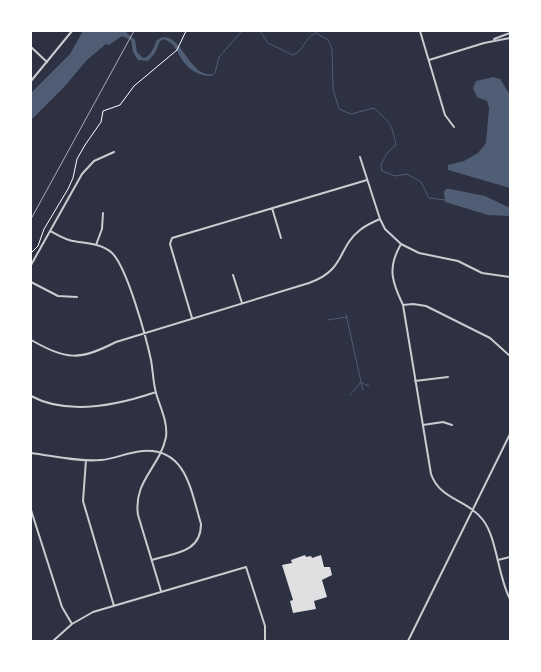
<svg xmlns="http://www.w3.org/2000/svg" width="541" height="672" font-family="'Nunito Sans',sans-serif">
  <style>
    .water { fill: #4f5d75 }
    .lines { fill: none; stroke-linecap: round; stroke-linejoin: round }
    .stream { stroke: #4f5d75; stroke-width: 1 }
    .building { fill: #e0e0e3 }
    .path { stroke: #fff; stroke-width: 1 }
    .minor { stroke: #caccd0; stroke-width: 2 }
    .tertiary { stroke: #caccd0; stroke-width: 2 }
    .rail { stroke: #abadb3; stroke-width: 1 }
  </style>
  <rect width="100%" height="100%" fill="#2d3142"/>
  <path class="water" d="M83,31h42l10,9 2,12 6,6c6,0 12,-11 13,-17 23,-18 32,37 55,33l1,2c-13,0 -24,-6 -31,-18 -5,-8 -6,-14 -17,-19l-4,2 -5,12 -7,8 -10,-1 -5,-8 -2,-12 -9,-4 -13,9 -3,-1 -19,16 -23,27 -33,33v-27l39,-39z
    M493,77l7,2 10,16v93l-62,-18v-5l16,-4 14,-8 8,-10 3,-35 -2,-7 -10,-4 -4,-9 3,-7z
    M450,189l35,7 25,12v8l-22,-1 -43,-13 -1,-10 2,-3z"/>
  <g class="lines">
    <path class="stream" d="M260,31l8,12 25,12c11,-4 11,-17 23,-22l12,7 4,9 1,40 6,20 12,5 23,-6c17,16 17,14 22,37l-9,8 -6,12 1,6 13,5 12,-2 14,8 8,16 16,2
      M211,75l4,-2 4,-16 23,-26
      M346,314l15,68 -11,13
      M328,320l19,-3
      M361,383l2,7
      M362,383l7,3"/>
  </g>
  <path class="building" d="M305,555l1,2 5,-1 1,2 9,-3 3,12h6l2,8 -10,5 5,17 -13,4 2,8 -23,4 -3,-12 3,-1 -11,-35 10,-2 -1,-3z"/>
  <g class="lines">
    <path class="path" d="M31,253l7,-7 6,-17 24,-40 5,-11 4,-19 8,-14 16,-23 2,-11 17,-6 14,-19 43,-36 9,-19"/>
    <path class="minor" d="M420,31l25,84 9,12
      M494,39l16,-6
      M31,47l16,15
      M429,60l55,-17 26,-5
      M360,157l20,62 5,10 16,15 18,9 39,8 24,12 28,4
      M272,208l9,30
      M50,231c6,3 12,7 19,9 14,4 31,2 43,13 15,14 34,84 39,107 2,11 2,22 5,33 4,14 12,29 10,44 -6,30 -33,44 -28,78l23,76
      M401,244c-14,24 -9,38 2,61l28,169c9,26 36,25 52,46 14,18 15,57 27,79
      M96,245l6,-16 1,-16
      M31,265l51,-91 12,-13 20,-9
      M233,275l9,28
      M31,282l27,14 19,1
      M403,305l10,-1 13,2 64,32 20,18
      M192,318l-22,-74 2,-6 195,-58
      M31,340c36,20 48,21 85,2l193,-59c37,-13 28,-35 51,-53 6,-5 13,-8 20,-11
      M415,381l33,-4
      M31,396c37,20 87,9 125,-4
      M423,425l20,-3 9,3
      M31,453c23,3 47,9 70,7 14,-1 27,-8 42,-9 44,-3 48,41 58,73 0,29 -27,29 -49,36
      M86,460l-3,41 31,105
      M31,510l31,97 10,17
      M498,560l12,-3
      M53,641l19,-17 21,-12 153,-45 19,59v15
      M408,641l102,-207"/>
    <path class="tertiary" d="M31,81l41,-50"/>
    <path class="rail" d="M31,219l103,-188"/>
  </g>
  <rect width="541" height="672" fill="none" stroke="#ffffff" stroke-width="64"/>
</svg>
